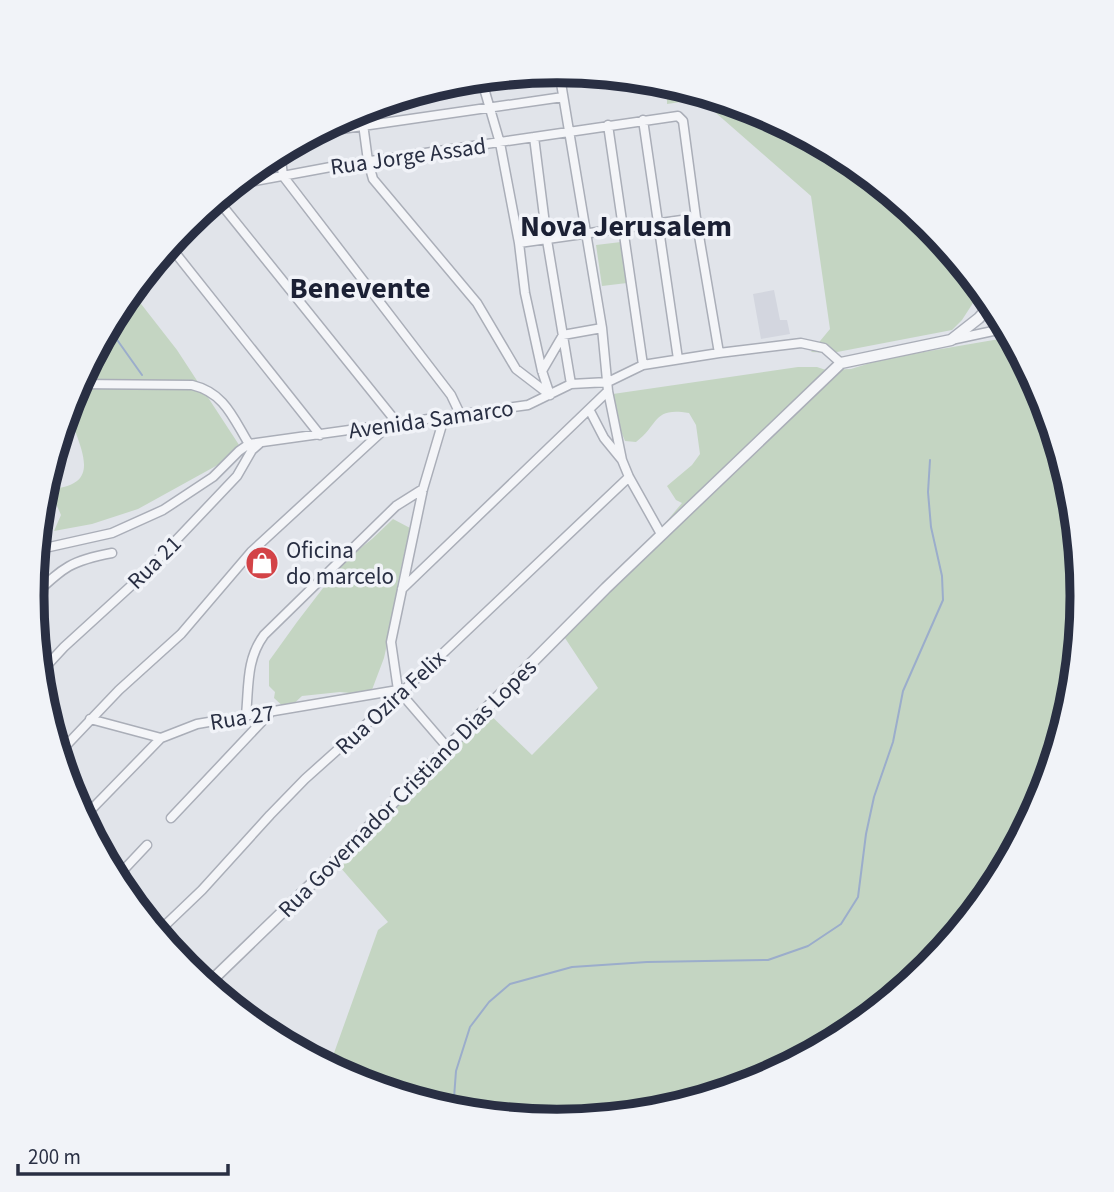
<svg xmlns="http://www.w3.org/2000/svg" width="1114" height="1192" font-family="'Source Sans 3',sans-serif">
  <style>
    .built { fill: #d3d6df }
    .green { fill: #c4d5c2 }
    .lines { fill: none; stroke-linecap: round; stroke-linejoin: round }
    .stream { stroke: #9badcb; stroke-width: 2 }
    .minor-casing { stroke: #aaaeb8; stroke-width: 11 }
    .tertiary-casing { stroke: #aaaeb8; stroke-width: 13 }
    .minor { stroke: #f4f5f8; stroke-width: 8 }
    .tertiary { stroke: #f4f5f8; stroke-width: 10 }
    .labels { text-anchor: middle; stroke-width: 7; stroke-linejoin: round; paint-order: stroke }
    .street-label { font-size: 23px; fill: #292f43; stroke: #f1f3f8 }
    .poi-label { font-size: 23px; fill: #292f43; stroke: #f1f3f8; text-anchor: start }
    .district-label { font-size: 30px; font-weight: bold; fill: #1b2034; stroke: #f1f3f8 }
    .rim { fill: none; stroke: #292f43; stroke-width: 9 }
  </style>
  <rect width="100%" height="100%" fill="#e1e4ea"/>
  <path class="built" d="M774,290l6,30h7l3,14 -29,5 -8,-45z"/>
  <path class="green" d="M667,83l91,28 91,48 80,66 53,64 -20,31 -10,10 -120,23 -21,-1 19,-23 -19,-133 -111,-97 -33,5z
    M621,242l6,41 -25,3 -6,-41z
    M131,291l46,59 66,101 -105,58 -46,15 -38,7 7,-16 -11,-25c9,-2 19,-3 27,-9 20,-16 -9,-56 -9,-76 0,-3 3,-7 4,-10l48,-91z
    M1011,337l32,58 29,99 10,102 -10,103 -30,98 -48,91 -66,80 -79,65 -91,49 -99,29 -102,10 -103,-10 -98,-30 -27,-14 49,-137 10,-8 -55,-63 150,-151 49,47 66,-67 -37,-56 84,-85 37,-44 -6,-3 -9,-14 25,-21 8,-11 -4,-29 -7,-12c-37,-6 -29,11 -53,29l-11,-1 -19,-46 192,-28h19l9,3 25,-1 32,-10z
    M393,519l17,9 -13,58 1,8 -14,64 -14,37 -30,-3 -38,4 -15,14 -13,-12 1,-6 -6,-6v-25l28,-39 46,-60 29,-23z"/>
  <g class="lines">
    <path class="stream" d="M108,327l34,48
      M453,1111l3,-40 14,-44 19,-25 21,-18 62,-17 75,-5 121,-2 40,-14 33,-22 17,-27 8,-63 8,-37 19,-55 10,-51 40,-91 -1,-24 -11,-49 -3,-35 2,-32"/>
    <defs>
      <path id="minor" d="M559,71l43,257 6,63 14,69
        M481,78l19,65 19,100 6,50 17,78 8,24
        M361,109l7,52 5,18 104,124 39,66 34,26
        M643,120l35,239
        M608,125l35,240
        M314,133l249,-36
        M534,137l13,103 24,144
        M280,151l3,25 168,219 10,21
        M234,185l102,-19 342,-50 5,5 13,97 23,135
        M217,199l181,225
        M519,243l177,-25
        M169,245l151,190
        M951,340l56,-12
        M542,371l21,-36 39,-7
        M77,384l115,1c33,8 41,33 57,59
        M590,411l14,27 18,22 7,17 32,57
        M36,550l76,-17 51,-23 50,-33 26,-26 10,-7 279,-39 43,-21 37,-2 35,-17 76,-12 82,-10 23,5 17,15
        M402,589l206,-198
        M32,597c31,-29 37,-36 80,-44
        M39,674l25,-27 80,-73 93,-98 15,-26 8,-7
        M398,690l-7,-48 32,-153 21,-71
        M398,690l50,58
        M246,715c3,-30 0,-55 18,-80l132,-129 27,-17
        M90,719l71,19 36,-14 201,-34
        M58,754l61,-64 62,-56 70,-82 138,-127
        M83,818l78,-80
        M171,818l99,-105
        M115,879l32,-34
        M132,902l111,113
        M157,933l45,-43 68,-75 35,-36 96,-86 228,-216"/>
      <path id="tertiary" d="M207,985l121,-117 278,-280 235,-225 110,-23 28,-22 14,-16"/>
    </defs>
    <use href="#minor" class="minor-casing"/>
    <use href="#tertiary" class="tertiary-casing"/>
    <use href="#minor" class="minor"/>
    <use href="#tertiary" class="tertiary"/>
  </g>
  <defs>
    <symbol id="shop-disc" viewBox="-11 -11 22 22"><circle r="9.5" fill="#d34347" stroke="#f1f3f8"/><path d="M-5-2.5h2.3a2.7 3.5 0 0 1 5.4 0H5L5.5 6h-11ZM-1.5-2.5h3a1.5 2.3 0 0 0-3 0Z" fill="#fff"/></symbol>
  </defs>
  <g fill-rule="evenodd">
    <use href="#shop-disc" x="243" y="544" width="38" height="38"/>
  </g>
  <g class="labels">
    <g class="street-label">
      <text transform="translate(408 156) rotate(-8)" y="8">Rua Jorge Assad</text>
      <text transform="translate(431 419) rotate(-8)" y="8">Avenida Samarco</text>
      <text transform="translate(154 562) rotate(-45)" y="8">Rua 21</text>
      <text transform="translate(390 702) rotate(-43)" y="8">Rua Ozira Felix</text>
      <text transform="translate(242 717) rotate(-9)" y="8">Rua 27</text>
      <text transform="translate(407 788) rotate(-45)" y="8">Rua Governador Cristiano Dias Lopes</text>
    </g>
    <g class="poi-label">
      <text x="286" y="558">Oficina<tspan x="286" dy="26">do marcelo</tspan></text>
    </g>
    <g class="district-label">
      <text x="626" y="236">Nova Jerusalem</text>
      <text x="360" y="298">Benevente</text>
    </g>
  </g>
  <path d="M0 0H1114V1192H0ZM44 596a513 513 0 1 1 1026 0a513 513 0 1 1-1026 0Z" fill="#f1f3f8" fill-rule="evenodd"/>
  <path class="rim" d="M44 596a513 513 0 1 1 1026 0a513 513 0 1 1-1026 0Z"/>
  <path d="M18 1164v10h210v-10" fill="none" stroke="#292f43" stroke-width="3.5"/>
  <text x="28" y="1164" font-size="21" fill="#292f43" stroke="#f1f3f8" stroke-width="5" paint-order="stroke">200 m</text>
</svg>
